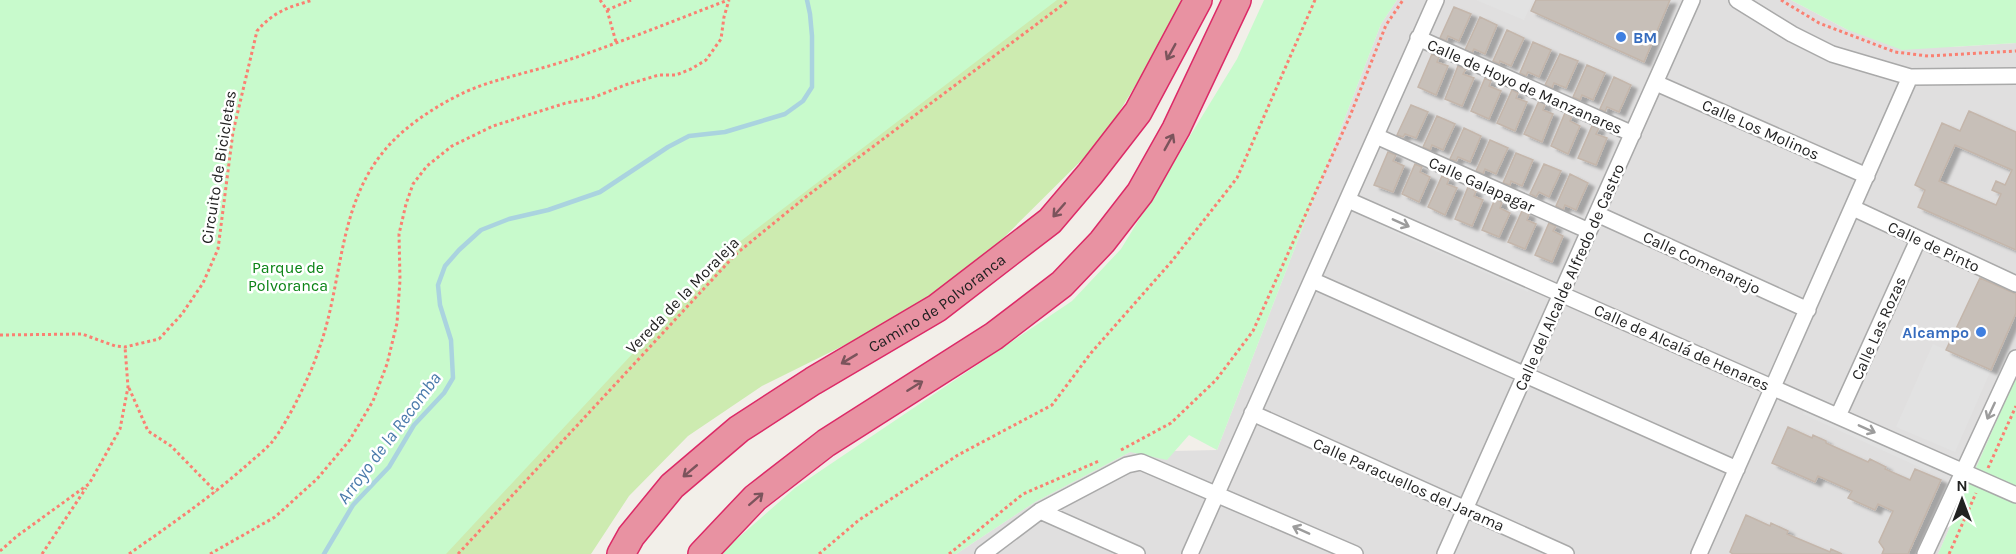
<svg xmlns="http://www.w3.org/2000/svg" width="2016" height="554" font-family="Karla,sans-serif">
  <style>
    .residential { fill: #e0dfdf }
    .grass { fill: #cdebb0 }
    .park { fill: #c8facc }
    .parking { fill: #e2e2e2 }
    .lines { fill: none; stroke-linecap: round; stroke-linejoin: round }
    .stream { stroke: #aad3df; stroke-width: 4.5 }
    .building { fill: #c7bfb8; stroke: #c4b6ab; stroke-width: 1.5; fill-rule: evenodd; filter: url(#shadow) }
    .street-casing { stroke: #a9a9a9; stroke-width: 18 }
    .highway-casing { stroke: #dc2a67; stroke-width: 30 }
    .path { stroke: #fa8072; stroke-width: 3; stroke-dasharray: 3 3; stroke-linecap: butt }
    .street { stroke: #fff; stroke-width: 15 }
    .highway { stroke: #e892a2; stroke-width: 27 }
    .oneway { stroke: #7b545c }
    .oneway2 { stroke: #9c9c9c }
    .shop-dot { fill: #3f7fe0; stroke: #fff; stroke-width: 2 }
    .labels { text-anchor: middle; stroke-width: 5; stroke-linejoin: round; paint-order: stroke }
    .shop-label { font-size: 16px; font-weight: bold; fill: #366cbe; stroke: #fff; text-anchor: start }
    .street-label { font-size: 16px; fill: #222; stroke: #fff }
    .park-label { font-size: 16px; fill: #0c8416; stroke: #fff }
    .water-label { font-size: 18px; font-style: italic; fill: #4a7aab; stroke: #fff }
  </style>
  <defs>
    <filter id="shadow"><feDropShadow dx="6" dy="4" stdDeviation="1.5" flood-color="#0004"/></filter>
  </defs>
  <rect width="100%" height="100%" fill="#f2efe9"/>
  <path class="residential" d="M1397,0h394l57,30 104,17 64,-4v334l-78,177h-982l79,-52 95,-50 87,-2 164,-426z"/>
  <path class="grass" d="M0,0h1185l-12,24 -71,116 -137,136 -86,52 -117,58 -74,50 -59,60 -38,58h-591z"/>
  <path class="park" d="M0,0h1057l-328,250 -283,304h-446z
    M1264,0h133l-16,24 -164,426 -28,-15 -22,25 -37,-8 -95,50 -79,52h-236l75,-66 277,-187 49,-52 116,-190z
    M1791,0h225v43l-114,7 -54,-20z
    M2016,377v177h-78z"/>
  <path class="parking" d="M1476,0h57l-9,20z
    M1383,220l147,66 -2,6 -148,-66z
    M1933,344l58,26 -36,82 -59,-25z
    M1805,408l128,57 -3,7 -127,-58z"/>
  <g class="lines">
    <path class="stream" d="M324,554l29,-49 36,-38 25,-42 30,-32 9,-15 -2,-38 -11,-35 -2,-20 7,-19 14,-16 22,-20 28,-11 39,-9 52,-18 68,-45 21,-11 36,-4 60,-18 18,-13 9,-14v-51l-2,-22 -3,-14"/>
  </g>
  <path class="building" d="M1536,0h134l-26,62 -113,-51z
    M1454,7l17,7 -12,27 -11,-5 -2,5 -6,-3z
    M1480,17l17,8 -12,29 -11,-5 -2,4 -7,-3z
    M1507,30l17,8 -13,28 -11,-5 -1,3 -6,-3z
    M1533,42l18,8 -12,27 -11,-5 -2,4 -6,-3z
    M1432,54l7,3 -2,5 11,4 -12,29 -18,-8z
    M1560,54l18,7 -12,27 -12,-5 -2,5 -7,-3z
    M1587,65l18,8 -12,27 -11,-5 -2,5 -7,-3z
    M1458,66l8,3 -3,5 11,4 -12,28 -17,-7z
    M1614,77l17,8 -12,27 -12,-5 -2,5 -5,-3z
    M1485,78l6,3 -2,5 12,5 -12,28 -18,-8z
    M1512,90l6,3 -2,5 11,4 -12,29 -18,-8z
    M1539,101l6,3 -2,6 10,4 -11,28 -18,-8z
    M1411,105l17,7 -12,26 -11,-4 -2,3 -6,-2z
    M1969,111l47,21v118l-98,-43 7,-17 -10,-5 27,-62 18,8zM1955,145l57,25 -7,15 -9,-4 -4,9 9,4 -5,11 -57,-24z
    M1565,113l7,3 -2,5 10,5 -12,28 -17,-8z
    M1437,116l18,8 -12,26 -11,-5 -2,5 -7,-3z
    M1592,126l7,2 -3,6 11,4 -11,27 -18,-7z
    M1464,128l17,8 -11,26 -12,-5 -2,4 -6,-2z
    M1490,140l18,8 -12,26 -11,-5 -2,5 -7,-3z
    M1388,152l8,3 -3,6 11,5 -11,26 -19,-7z
    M1516,153l17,7 -11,26 -11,-5 -1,4 -7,-2z
    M1415,164l7,3 -2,5 10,5 -11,25 -17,-8z
    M1544,164l17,7 -12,26 -10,-5 -3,5 -6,-3z
    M1570,174l18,9 -12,27 -11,-5 -2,5 -7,-4z
    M1442,176l7,3 -2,5 10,4 -12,27 -17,-8z
    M1468,187l8,4 -2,5 9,4 -11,26 -17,-7z
    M1495,199l7,3 -2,6 10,5 -11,24 -17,-7z
    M1522,211l7,3 -2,6 9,4 -11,25 -17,-7z
    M1549,223l7,3 -3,5 10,5 -11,26 -17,-7z
    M1980,278l36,16v19l-25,57 -45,-20z
    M1788,427l24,11 1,-3 13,6v2l42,19 2,-3 16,8 -1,2 25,11 5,-11 26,11 -33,74h-26l2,-5 -5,-7 14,-31 -15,-7 -3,6 -27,-12 4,-7 -34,-15 -3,6 -43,-19z
    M1746,515l24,11 1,-3 17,8 -1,3 43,18 1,-3 11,5h-109l-3,-2z"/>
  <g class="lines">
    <defs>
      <path id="street" d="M1737,0l55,34 40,20 78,23 106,-1
        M1418,38l215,96
        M1656,83l211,93
        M1376,136l213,95
        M1348,200l668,295
        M1853,208l163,76
        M1597,214l211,96
        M1312,280l425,189
        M1252,413l314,141
        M1838,416l80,-176
        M1040,511l97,43
        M983,554l57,-43 87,-46 14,-3 214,92
        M1190,554l246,-554
        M1445,554l247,-554
        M1699,554l211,-477
        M1925,554l91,-196"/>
      <g id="highway">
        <path id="s1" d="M621,554l10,-18 41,-50 67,-57 74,-48 124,-73 113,-87 40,-47 48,-62 60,-112"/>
        <path d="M702,554l53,-56 71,-55 168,-107 68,-52 40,-42 38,-49 36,-64 61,-129"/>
      </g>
    </defs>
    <use href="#street" class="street-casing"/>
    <use href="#highway" class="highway-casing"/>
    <path class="path" d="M600,0l7,10 9,32
      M1781,0l38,23 76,29 33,4 88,-5
      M607,10l24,-10
      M0,335l82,-1 33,12 10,1 34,-8 23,-25 21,-31 15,-34 15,-117 24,-101c17,-20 32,-24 56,-31
      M129,388l19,43 23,15 45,46
      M1121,450l50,-27 45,-43 37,-49 97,-215 36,-91 17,-25
      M1988,468l28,-62
      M0,551l17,-15 72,-52 31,-55 8,-42 -3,-40
      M42,554l44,-66
      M129,554c41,-29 82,-57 119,-90 8,-7 17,-14 24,-22 16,-20 39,-68 47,-93 26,-72 17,-152 76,-210 23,-23 65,-48 97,-57 26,-8 53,-14 79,-23 53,-18 105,-39 157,-59
      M210,554l65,-37 42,-38 32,-38 24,-40 14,-37 10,-41 3,-43 -1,-46 7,-30 7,-20 14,-18 25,-20 41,-20 73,-23 26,-5 33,-13 34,-10h17l15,-6 15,-9 15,-21 3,-22 5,-17
      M458,554l278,-300 71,-58 262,-196
      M819,554l40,-34 99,-65 94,-50 39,-52 81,-92 65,-83 78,-178
      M949,554l74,-60 76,-33
      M1949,554l27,-61"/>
    <use href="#street" class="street"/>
    <use href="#highway" class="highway"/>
  </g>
  <defs><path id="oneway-shaft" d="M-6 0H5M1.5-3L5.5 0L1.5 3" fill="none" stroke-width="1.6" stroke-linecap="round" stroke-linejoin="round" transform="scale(1.5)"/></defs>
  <g class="oneway">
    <use href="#oneway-shaft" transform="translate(1171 52) rotate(119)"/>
    <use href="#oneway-shaft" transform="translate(1169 142) rotate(-61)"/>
    <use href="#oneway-shaft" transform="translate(1059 210) rotate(131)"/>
    <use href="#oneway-shaft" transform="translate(849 359) rotate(149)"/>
    <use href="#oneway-shaft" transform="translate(915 386) rotate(-32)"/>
    <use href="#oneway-shaft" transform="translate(690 471) rotate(140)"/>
    <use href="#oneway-shaft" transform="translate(756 499) rotate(-41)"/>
  </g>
  <g class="oneway2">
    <use href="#oneway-shaft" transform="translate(1401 223) rotate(24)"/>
    <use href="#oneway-shaft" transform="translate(1991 411) rotate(115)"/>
    <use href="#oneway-shaft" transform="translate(1867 429) rotate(24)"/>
    <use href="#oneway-shaft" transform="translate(1301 530) rotate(-156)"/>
  </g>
  <g class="shop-dot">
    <circle cx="1621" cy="37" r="6"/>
    <circle cx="1981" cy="332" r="6"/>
  </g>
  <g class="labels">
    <g class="shop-label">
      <text x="1633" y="43">BM</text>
      <text x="1969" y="338" text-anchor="end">Alcampo</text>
    </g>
    <g class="street-label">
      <text transform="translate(1525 86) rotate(24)" y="6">Calle de Hoyo de Manzanares</text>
      <text transform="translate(1761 129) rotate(24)" y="6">Calle Los Molinos</text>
      <text transform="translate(218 167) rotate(-81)" y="6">Circuito de Bicicletas</text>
      <text transform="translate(1482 184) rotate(24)" y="6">Calle Galapagar</text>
      <text transform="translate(1934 246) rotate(25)" y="6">Calle de Pinto</text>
      <text transform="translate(1702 262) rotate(25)" y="6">Calle Comenarejo</text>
      <text transform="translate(1569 277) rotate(-66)" y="6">Calle del Alcalde Alfredo de Castro</text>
      <text transform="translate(682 295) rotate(-46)" y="6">Vereda de la Moraleja</text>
      <text dy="6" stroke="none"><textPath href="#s1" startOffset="408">Camino de Polvoranca</textPath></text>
      <text transform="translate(1878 328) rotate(-66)" y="6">Calle Las Rozas</text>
      <text transform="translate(1682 347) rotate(24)" y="6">Calle de Alcalá de Henares</text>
      <text transform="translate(1409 484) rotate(24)" y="6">Calle Paracuellos del Jarama</text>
    </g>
    <g class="park-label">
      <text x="288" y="273">Parque de<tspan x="288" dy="18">Polvoranca</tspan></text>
    </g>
    <g class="water-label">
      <text transform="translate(389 438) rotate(-53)" y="6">Arroyo de la Recomba</text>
    </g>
  </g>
  <g transform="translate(1962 500)" stroke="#ffffff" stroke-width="4.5" paint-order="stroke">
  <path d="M0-4.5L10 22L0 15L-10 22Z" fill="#222222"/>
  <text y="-9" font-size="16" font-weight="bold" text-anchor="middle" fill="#222222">N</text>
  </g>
</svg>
